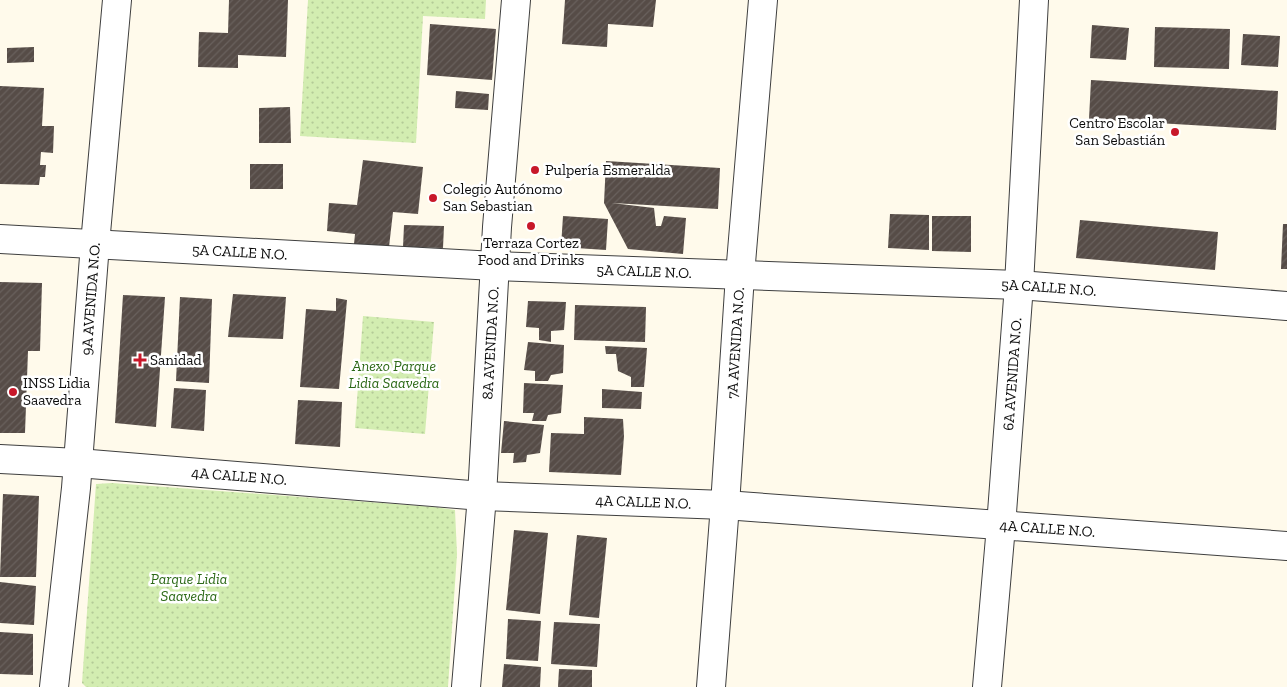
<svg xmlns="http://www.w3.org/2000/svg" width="1287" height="687" font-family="'Zilla Slab',serif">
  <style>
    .green { fill: url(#green-dots) }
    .building { fill: url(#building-hatch) }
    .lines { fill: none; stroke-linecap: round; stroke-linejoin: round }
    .minor-casing { stroke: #3f3f3f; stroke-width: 30 }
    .minor { stroke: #fff; stroke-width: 28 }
    .poi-dot { fill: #c8182a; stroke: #fff; stroke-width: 2 }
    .labels { text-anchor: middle; stroke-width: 5; stroke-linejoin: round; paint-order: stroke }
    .poi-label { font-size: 15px; fill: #0c0c0c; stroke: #fff; text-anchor: start }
    .street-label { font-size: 15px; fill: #0c0c0c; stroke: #fff }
    .park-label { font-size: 15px; font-style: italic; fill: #2c6917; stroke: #fff }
  </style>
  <defs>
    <pattern id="green-dots" width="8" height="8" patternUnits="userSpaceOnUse" patternTransform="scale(1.25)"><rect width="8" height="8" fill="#d3edb1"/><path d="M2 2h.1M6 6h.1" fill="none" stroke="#b4ca97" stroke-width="1.8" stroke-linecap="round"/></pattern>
    <pattern id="building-hatch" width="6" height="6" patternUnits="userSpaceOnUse" patternTransform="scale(1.25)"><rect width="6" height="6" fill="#564c47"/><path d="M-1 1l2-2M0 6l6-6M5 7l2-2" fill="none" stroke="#69615d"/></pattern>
  </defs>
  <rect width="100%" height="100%" fill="#fffaeb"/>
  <path class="green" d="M308,0h178l-1,19 -62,-3 -7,127 -116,-7z
    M363,316l71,6 -9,112 -70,-6z
    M112,483l323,24 20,3 2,44 -9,133h-362l-4,-4 14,-199z"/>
  <path class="building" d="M229,0h59l-2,57 -48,-2v13l-40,-1 1,-35 29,1z
    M565,0h91l-3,27 -45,-3 -1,23 -45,-3z
    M430,24l66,5 -4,51 -65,-5z
    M1092,25l37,3 -3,32 -36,-2z
    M1155,27l75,2 -1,40 -75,-2z
    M1243,34l37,2 -2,31 -37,-2z
    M34,47v15l-27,1v-15z
    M1091,80l187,11 -2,39 -187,-11z
    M0,86l44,2 -2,38h12l-1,27 -12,-1 -1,13h6l-1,12h-5l-1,8 -39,-1z
    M456,91l33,3 -1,16 -33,-2z
    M290,107l1,36h-32v-35z
    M363,160l60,7 -5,47 -25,-2 -4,35 -35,-3 1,-10 -28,-3 2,-28 28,2z
    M606,161l114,7 -2,41 -106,-6 42,5 2,18h5l3,-10 22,2 -3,36 -55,-5 -24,-46z
    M250,164h33v25h-33z
    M890,214l39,1v35l-41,-2z
    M563,216l45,3 -2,31 -45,-3z
    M932,216h39v36l-39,-1z
    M1080,220l138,12 -3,38 -139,-12z
    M1283,224h4v45h-6z
    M404,225l40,1 -1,22 -40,-1z
    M0,282l42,1 -2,68h-12l-3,82h-25z
    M233,294l53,3 -3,42 -55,-2z
    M123,295l42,2 -9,130 -41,-4z
    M180,297l32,2 -3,84 -33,-2z
    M336,298l11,2 -8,89 -39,-2 6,-78 30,2z
    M528,301l38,1 -2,28 -13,1v11l-12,-2v-12l-13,-1z
    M575,305l71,2 -1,35 -71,-2z
    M528,342l36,3 -1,28 -12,2 -3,6h-13v-10l-11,-1z
    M605,346l42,2 -3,39h-13v-10l-13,-6 -2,-17h-10z
    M524,383l39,2 -2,28 -13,2 -2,6h-14l2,-8h-11z
    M174,388l32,2 -2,41 -33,-3z
    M602,389l40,3 -1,17 -39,-1z
    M298,400l44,2 -2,45 -45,-3z
    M584,417l39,2 1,17 -3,39 -72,-3 2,-39 33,1z
    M504,421l40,4 -4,28 -13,2 -1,7 -13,1 1,-10h-13z
    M3,494l36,2 -3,81h-36z
    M514,530l34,3 -8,81 -34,-4z
    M577,535l30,3 -8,80 -30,-3z
    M0,582l36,4 -2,39 -34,-2z
    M508,619l33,2 -3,40 -32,-2z
    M554,622l46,2 -3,43 -46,-3z
    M0,632l33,2v41l-33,-1z
    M504,664l37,3 -1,20h-38z
    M559,669l33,1v17h-34z"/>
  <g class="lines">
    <defs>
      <g id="minor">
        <path id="s1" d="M0,239l495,27 524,19 268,21"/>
        <path id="s2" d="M0,459l78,4 404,33 243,9 562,41"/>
        <path id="s3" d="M54,687l22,-199 19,-244 22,-244"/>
        <path id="s4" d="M466,687l16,-191 15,-269 19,-227"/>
        <path id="s5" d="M711,687l14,-182 15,-230 23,-275"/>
        <path id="s6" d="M987,687l14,-161 18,-241 15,-285"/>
      </g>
    </defs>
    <use href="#minor" class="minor-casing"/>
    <use href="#minor" class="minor"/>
  </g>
  <g class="poi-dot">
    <circle cx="1175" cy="132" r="5"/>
    <circle cx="535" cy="170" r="5"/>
    <circle cx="433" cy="198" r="5"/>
    <circle cx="531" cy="226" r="5"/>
    <path d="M137.5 352.5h5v5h5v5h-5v5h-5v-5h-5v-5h5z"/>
    <circle cx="13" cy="392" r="5"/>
  </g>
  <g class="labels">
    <g class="poi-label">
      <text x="1165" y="128" text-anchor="end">Centro Escolar<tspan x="1165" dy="17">San Sebastián</tspan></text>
      <text x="545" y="175">Pulpería Esmeralda</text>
      <text x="443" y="194">Colegio Autónomo<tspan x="443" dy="17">San Sebastian</tspan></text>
      <text x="531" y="248" text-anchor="middle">Terraza Cortez<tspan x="531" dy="17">Food and Drinks</tspan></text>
      <text x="150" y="365">Sanidad</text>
      <text x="23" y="388">INSS Lidia<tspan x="23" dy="17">Saavedra</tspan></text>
    </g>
    <g class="street-label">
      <text dy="5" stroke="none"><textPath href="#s1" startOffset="240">5A CALLE N.O.</textPath></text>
      <text dy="5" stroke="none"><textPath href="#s1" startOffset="645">5A CALLE N.O.</textPath></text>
      <text dy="5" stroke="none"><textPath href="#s1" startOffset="1050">5A CALLE N.O.</textPath></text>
      <text dy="5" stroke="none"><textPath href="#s3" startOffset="390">9A AVENIDA N.O.</textPath></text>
      <text dy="5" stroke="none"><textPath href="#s4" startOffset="345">8A AVENIDA N.O.</textPath></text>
      <text dy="5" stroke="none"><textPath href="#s5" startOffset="345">7A AVENIDA N.O.</textPath></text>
      <text dy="5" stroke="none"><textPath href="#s6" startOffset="314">6A AVENIDA N.O.</textPath></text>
      <text dy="5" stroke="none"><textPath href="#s2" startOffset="240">4A CALLE N.O.</textPath></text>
      <text dy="5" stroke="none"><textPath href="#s2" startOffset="645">4A CALLE N.O.</textPath></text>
      <text dy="5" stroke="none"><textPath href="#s2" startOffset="1050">4A CALLE N.O.</textPath></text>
    </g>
    <g class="park-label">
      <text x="394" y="371">Anexo Parque<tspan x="394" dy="17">Lidia Saavedra</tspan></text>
      <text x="189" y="584">Parque Lidia<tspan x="189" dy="17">Saavedra</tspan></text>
    </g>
  </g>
</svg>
